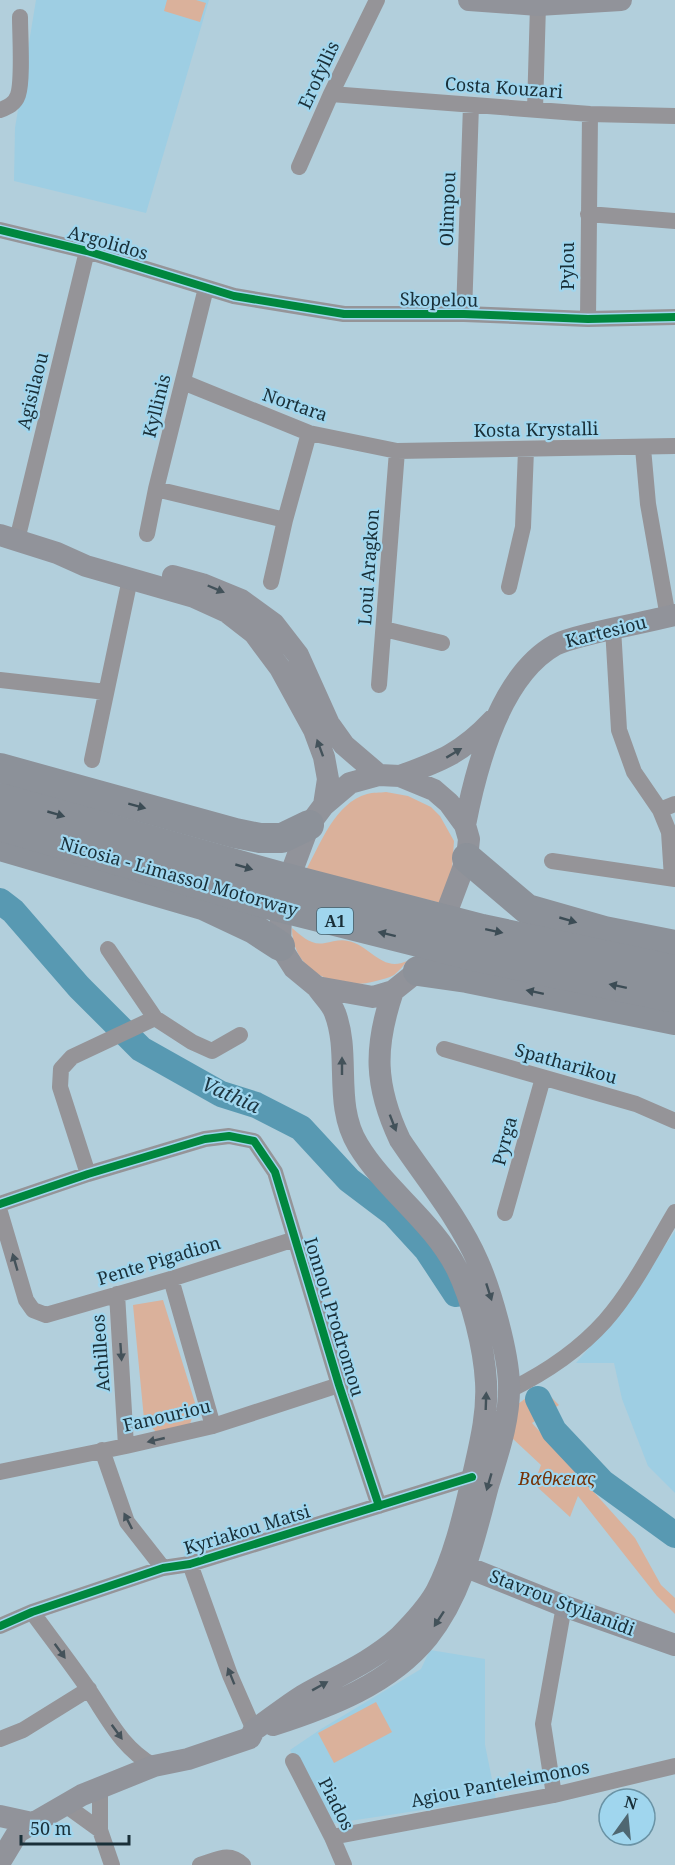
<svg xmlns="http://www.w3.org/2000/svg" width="675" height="1865" font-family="'Noto Serif',serif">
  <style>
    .built { fill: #9ecee3 }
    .green { fill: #dab19b }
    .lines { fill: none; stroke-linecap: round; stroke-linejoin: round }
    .river { stroke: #5899b2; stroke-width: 26 }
    .street { stroke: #959498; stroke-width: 16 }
    .secondary { stroke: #91939a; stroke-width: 22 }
    .highway { stroke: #8c9199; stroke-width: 30 }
    .highway-bridge { stroke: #8c9199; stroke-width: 30 }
    .cycleway-casing { stroke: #a0d6ee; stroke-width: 11 }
    .cycleway { stroke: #00873e; stroke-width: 8 }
    .oneway { fill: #43525a }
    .oneway2 { fill: #3c4c55 }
    .oneway3 { fill: #44525a }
    .labels { text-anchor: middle; stroke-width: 4.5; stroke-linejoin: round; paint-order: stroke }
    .shield { fill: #a0d6ee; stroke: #42616f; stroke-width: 1.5 }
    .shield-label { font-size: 16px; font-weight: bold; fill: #192f38 }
    .street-label { font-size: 18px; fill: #192f38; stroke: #a0d6ee }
    .park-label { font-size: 18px; font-style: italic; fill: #753206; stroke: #a0d6ee }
    .water-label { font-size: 20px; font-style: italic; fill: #1d3540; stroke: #a0d6ee }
  </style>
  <rect width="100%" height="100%" fill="#b2cfdc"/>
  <path class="built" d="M36,0h173l-63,213 -132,-32 1,-53z
    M675,1231v262l-27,-27 -26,-67 -8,-36h-38l46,-54z
    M430,1650l55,9v86l11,54 -167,25 -39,-74 31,-21 100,-60z"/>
  <path class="green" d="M167,0h29l10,3 -6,19 -36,-11z
    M386,792l22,4 23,11 9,9 14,25 -3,44 -10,18 -135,-33c15,-27 29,-67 61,-76 6,-2 13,-1 19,-2z
    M292,928c10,8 19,18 33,15 7,-1 15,-4 23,-2 22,4 34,32 59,20 -4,5 -8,10 -13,14 -5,3 -12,4 -18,6 -38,11 -84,-9 -84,-53z
    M163,1300l33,106 -6,18 -32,10 -14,-15 -11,-114z
    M541,1387l18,18 -27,18 103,115 26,47 14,13v16l-18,-18 -79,-100 -8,21 -36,-33 7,-19 -29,-27 6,-34z
    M376,1702l16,30 -58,31 -16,-30z"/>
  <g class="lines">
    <path class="river" d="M0,901l13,10 66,76 62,62 80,45 35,11 45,23 48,52 45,34 33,36 29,44
      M538,1399l16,32 48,51 73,53"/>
    <path class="street" d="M331,94l259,20 85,2
      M535,109l3,-104
      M0,110c8,-3 15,-6 18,-15 5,-15 2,-60 2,-78
      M299,167l32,-73 46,-94
      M588,214l87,7
      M0,230l87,21 147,45 110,18h120l124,5 87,-2
      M464,314l7,-209
      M588,319l2,-205
      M183,382l126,51 88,18 278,-5
      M643,448l5,56 20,113
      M156,489l129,31
      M147,534l9,-45 50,-201
      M17,540l70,-289
      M271,582l14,-62 24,-87
      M509,587l14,-60 3,-77
      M613,628l6,102 15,42 26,38 9,22 3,46
      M384,629l58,14
      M0,680l106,12
      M379,685l18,-234
      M92,760l38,-181
      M660,810l15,-6
      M552,861l123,18
      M108,949l47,69 37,24 20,9 28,-16
      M444,1049l192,55 39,17
      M88,1174l-28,-87 1,-18 11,-12 83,-39
      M0,1204l88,-30 117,-35 24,-3 25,5 21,31 64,213 40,121
      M0,1212l26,88 7,10 13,5 125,-36 124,-40
      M505,1213l38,-135
      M171,1279l42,147
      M117,1294l9,152
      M508,1391c35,-17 71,-41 97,-70 28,-32 48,-72 70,-109
      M102,1450l25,72 36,46
      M0,1472l126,-26 87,-20 126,-41
      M190,1564l40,111 24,55
      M32,1612c19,26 39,52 57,78 20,30 33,58 65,76
      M0,1626l32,-14 131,-44 27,-4 282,-87
      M0,1739l23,-9 66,-41
      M293,1761l39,76 12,28
      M100,1788v42l12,35
      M554,1795l-11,-71 21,-118
      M64,1804l36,26
      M332,1837l222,-42 121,-29
      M200,1865c17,-5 29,-14 43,0"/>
    <path class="secondary" d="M469,0l69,5 83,-5
      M0,535l57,18 29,13 108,31 33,15 27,21 26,35 34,62 10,27 4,22 -4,26
      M173,576l29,8 39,16 33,24 24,31 31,69 15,21 35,30
      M379,775l21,1 34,14 15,13 16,22 4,14 -2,19 -35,93 -14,20 -25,20 -20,6 -56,-10 -23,-19 -14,-22 1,-33 12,-45 16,-43 15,-20 26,-22z
      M400,776c41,-15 62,-23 93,-56
      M465,825c11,-57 35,-149 90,-180 10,-5 23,-8 35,-11 28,-7 57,-12 85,-19
      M454,1562l110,44 111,39
      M273,1725c56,-18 117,-41 155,-88 35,-44 46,-99 60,-151 10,-33 22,-67 21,-102 -1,-32 -18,-93 -31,-122 -19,-44 -52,-83 -78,-122 -26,-55 -26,-93 -7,-149
      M0,1816l32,7
      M0,1862l18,-30 64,-37 72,-29 34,-7 62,-21 4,-8c16,-11 32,-24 48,-34 33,-19 68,-33 97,-59 13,-13 28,-29 37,-45 18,-35 27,-74 36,-112 7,-32 16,-64 14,-98 -2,-35 -14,-82 -29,-113 -24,-48 -72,-79 -99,-124 -25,-41 -7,-90 -23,-132 -3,-9 -13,-18 -18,-26"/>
    <path class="highway" d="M0,768l235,65 25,5h22l27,-13
      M0,846l203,59 51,24 26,17
      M467,858l60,51 77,22 71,14
      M418,971l49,7 208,42"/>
    <path class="highway-bridge" d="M0,798l278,78 204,53 193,41
      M0,826l271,79 203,51 201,42"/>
    <defs>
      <path id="cycleway" d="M0,230l87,21 147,45 110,18h120l124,5 87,-2
        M0,1204l88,-30 117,-35 24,-3 25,5 21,31 64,213 40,121
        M0,1626l32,-14 131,-44 27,-4 282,-87"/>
    </defs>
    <use href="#cycleway" class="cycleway-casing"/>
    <use href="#cycleway" class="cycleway"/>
  </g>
  <defs><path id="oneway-solid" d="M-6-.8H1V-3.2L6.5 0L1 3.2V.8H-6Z" transform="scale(1.5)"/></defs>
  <g class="oneway">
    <use href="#oneway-solid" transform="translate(216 589) rotate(23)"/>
    <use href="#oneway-solid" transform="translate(320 748) rotate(-110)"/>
    <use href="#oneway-solid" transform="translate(454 753) rotate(-31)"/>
    <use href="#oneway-solid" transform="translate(342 1066) rotate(-90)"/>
    <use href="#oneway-solid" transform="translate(393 1123) rotate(69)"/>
    <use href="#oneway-solid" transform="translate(489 1292) rotate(72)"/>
    <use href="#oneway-solid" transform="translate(486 1401) rotate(-88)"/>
    <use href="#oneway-solid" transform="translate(489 1482) rotate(106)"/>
    <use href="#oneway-solid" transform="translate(439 1619) rotate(123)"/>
    <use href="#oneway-solid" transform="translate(320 1686) rotate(-29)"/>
  </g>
  <g class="oneway2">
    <use href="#oneway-solid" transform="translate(137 806) rotate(15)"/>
    <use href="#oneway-solid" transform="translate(56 814) rotate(16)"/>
    <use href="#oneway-solid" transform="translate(244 867) rotate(16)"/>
    <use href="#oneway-solid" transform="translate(568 920) rotate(16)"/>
    <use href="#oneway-solid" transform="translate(494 931) rotate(12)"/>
    <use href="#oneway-solid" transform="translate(387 934) rotate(-166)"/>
    <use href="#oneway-solid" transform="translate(618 986) rotate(-168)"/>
    <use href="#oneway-solid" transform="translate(535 992) rotate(-168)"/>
  </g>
  <g class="oneway3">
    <use href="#oneway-solid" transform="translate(15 1262) rotate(-106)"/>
    <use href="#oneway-solid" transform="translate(121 1352) rotate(86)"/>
    <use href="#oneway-solid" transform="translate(156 1440) rotate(167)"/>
    <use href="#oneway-solid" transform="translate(128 1521) rotate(-117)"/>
    <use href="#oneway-solid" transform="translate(60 1651) rotate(54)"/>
    <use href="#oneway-solid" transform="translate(231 1676) rotate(-112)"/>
    <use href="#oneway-solid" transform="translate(117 1732) rotate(54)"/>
  </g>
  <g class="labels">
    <rect class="shield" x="317" y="908" width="36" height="26" rx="4.5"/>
    <g class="shield-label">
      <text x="335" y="927">A1</text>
    </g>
    <g class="street-label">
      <text transform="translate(319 75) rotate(-65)" y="6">Erofyllis</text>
      <text transform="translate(504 88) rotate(4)" y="6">Costa Kouzari</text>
      <text transform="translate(448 209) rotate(-88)" y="6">Olimpou</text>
      <text transform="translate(108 243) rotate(16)" y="6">Argolidos</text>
      <text transform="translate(568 266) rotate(-90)" y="6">Pylou</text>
      <text transform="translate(439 300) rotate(1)" y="6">Skopelou</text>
      <text transform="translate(33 391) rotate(-76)" y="6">Agisilaou</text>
      <text transform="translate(295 405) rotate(19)" y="6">Nortara</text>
      <text transform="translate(157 406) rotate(-76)" y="6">Kyllinis</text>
      <text transform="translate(536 430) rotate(-1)" y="6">Kosta Krystalli</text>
      <text transform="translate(369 567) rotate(-86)" y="6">Loui Aragkon</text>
      <text transform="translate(606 632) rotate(-14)" y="6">Kartesiou</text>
      <text transform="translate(179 877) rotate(16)" y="6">Nicosia - Limassol Motorway</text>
      <text transform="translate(566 1064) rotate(16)" y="6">Spatharikou</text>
      <text transform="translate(505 1141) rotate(-75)" y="6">Pyrga</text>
      <text transform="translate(159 1261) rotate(-17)" y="6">Pente Pigadion</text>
      <text transform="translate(334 1317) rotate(73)" y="6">Ionnou Prodromou</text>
      <text transform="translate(101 1353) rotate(-94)" y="6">Achilleos</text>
      <text transform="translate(167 1416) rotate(-13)" y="6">Fanouriou</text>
      <text transform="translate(247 1530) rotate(-17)" y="6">Kyriakou Matsi</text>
      <text transform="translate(562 1603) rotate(21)" y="6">Stavrou Stylianidi</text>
      <text transform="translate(500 1784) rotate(-11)" y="6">Agiou Panteleimonos</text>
      <text transform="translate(336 1804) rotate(63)" y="6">Piados</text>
    </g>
    <g class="park-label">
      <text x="557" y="1485">Βαθκειας</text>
    </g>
    <g class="water-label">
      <text transform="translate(231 1095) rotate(24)" y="7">Vathia</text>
    </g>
  </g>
  <g transform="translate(627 1817) rotate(15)"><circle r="28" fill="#a0d6ee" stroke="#6a93a5" stroke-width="1.5"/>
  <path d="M0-4.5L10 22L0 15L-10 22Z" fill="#4f6771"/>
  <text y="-9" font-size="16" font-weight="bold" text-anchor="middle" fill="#192f38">N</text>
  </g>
  <path d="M21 1835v9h108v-9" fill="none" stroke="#192f38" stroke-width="3"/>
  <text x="30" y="1835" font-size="18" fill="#192f38" stroke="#a0d6ee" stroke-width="4.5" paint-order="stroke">50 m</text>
</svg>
